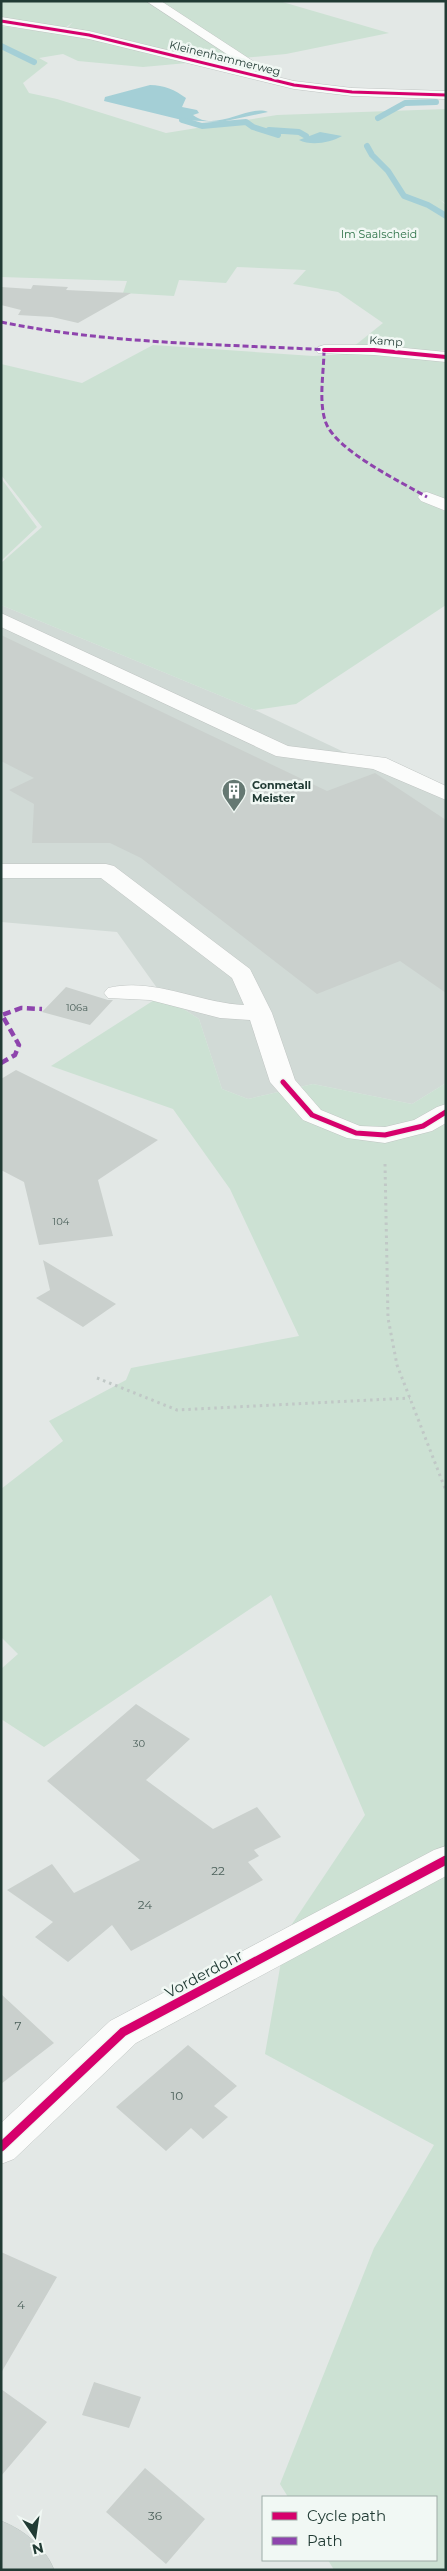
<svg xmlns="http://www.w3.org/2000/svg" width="447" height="2571" font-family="Montserrat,sans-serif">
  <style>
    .built { fill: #d1dad6 }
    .green { fill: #cce1d3 }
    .water { fill: #a4cfd6 }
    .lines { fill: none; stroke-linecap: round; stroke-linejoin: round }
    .stream { stroke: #a4cfd6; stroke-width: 6 }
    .building { fill: #cad0cd }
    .minor-casing { stroke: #c0c5c3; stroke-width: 1 }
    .major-casing { stroke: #bcc5c2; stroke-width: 1 }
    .path { stroke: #c0c8c6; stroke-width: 3; stroke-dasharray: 2.5 4; stroke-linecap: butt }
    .minor { fill: #fbfcfb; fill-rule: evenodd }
    .major { fill: #cdd5d2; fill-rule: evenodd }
    .quiet-far1 { stroke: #8e44ad; stroke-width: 3; stroke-dasharray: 6 3; stroke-linecap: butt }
    .quiet { stroke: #8e44ad; stroke-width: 4.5; stroke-dasharray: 8 4.5; stroke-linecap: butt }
    .cycleway-far3-casing { stroke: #f1f8f4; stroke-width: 5 }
    .cycleway-far2-casing { stroke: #f1f8f4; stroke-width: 5.5 }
    .cycleway-far1-casing { stroke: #f1f8f4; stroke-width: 8 }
    .cycleway-casing { stroke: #f1f8f4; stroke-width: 12 }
    .cycleway-far3 { stroke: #d6006c; stroke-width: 3 }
    .cycleway-far2 { stroke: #d6006c; stroke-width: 4 }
    .cycleway-far1 { stroke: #d6006c; stroke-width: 5 }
    .cycleway { stroke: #d6006c; stroke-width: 9 }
    .labels { text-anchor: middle; stroke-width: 5; stroke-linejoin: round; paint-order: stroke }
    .number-label { font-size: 10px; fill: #4c615b }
    .far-street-label { font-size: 11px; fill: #213b34; stroke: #f1f8f4 }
    .far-park-label { font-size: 11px; fill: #2c7147; stroke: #f1f8f4 }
    .far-poi-label { font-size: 11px; font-weight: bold; fill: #213b34; stroke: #f1f8f4; text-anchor: start }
    .near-number-label { font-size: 12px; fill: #4c615b }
    .near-street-label { font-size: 15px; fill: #213b34; stroke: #f1f8f4 }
  </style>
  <rect width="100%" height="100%" fill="#e3e8e6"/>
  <path class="built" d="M1,605l254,105 180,85 11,-6v294l-34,21 -99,-20 -65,15 -26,-10 -23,-70 -37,-24 -45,-63 -116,-10z"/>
  <path class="green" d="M1,1h278l110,32 -103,21 -143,13 -65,-6 -15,-7 -24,4 9,5 -25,20 6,10 28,6 109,34 111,-18 169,-6v95l-7,-5 7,6v145l-16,2 -77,-5 30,-24 -45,-31 -45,-8 13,-14 -69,-3 -11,16 -47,-3 -5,16 -51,-3 4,-12 -126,-4v-251l60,8 12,-12 -8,6 -64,-9z
    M153,345l160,11 49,-3 84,6v142l-13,4 13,7v93l-150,99 -41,6 -254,-105v-42l41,-36 -41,-52v-111l81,19z
    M1,478l36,49 -36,34z
    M162,995l37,24 23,70 26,10 65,-15 99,20 34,-21v1487h-112l-6,-10h108v-63h-148l-8,-13 94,-236 60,-103 -169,-91 21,-121 79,-118 -94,-220 -227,152 -43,-28v-50l17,-15 -17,-17v-148l62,-48 -14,-20 77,-41 5,-12 168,-32 -69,-147 -57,-80 -122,-43z"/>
  <path class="water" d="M150,85c14,0 25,5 36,13l-4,9 15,3 2,3 -6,2c23,18 55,-11 75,-3l-47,10 -39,-2 -78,-19 1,-4z
    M320,132l22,4c-12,7 -31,10 -43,4z"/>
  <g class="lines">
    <path class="stream" d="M1,46l33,16
      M378,118l27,-15 31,-1
      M182,120l20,6 44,-4 7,5 25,8
      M269,130l30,2 7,4
      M367,146l5,9 16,16 16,25 24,9 18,11"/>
  </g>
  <path class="building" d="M33,285l35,2 -2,3 65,3 -53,30 -26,-6 -34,-2 3,-5 -20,-5v-18l30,2z
    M1,635l326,156 48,-18 71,47v173l-46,-32 -83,33 -176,-136 -31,-15h-78l2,-39 -25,-14 25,-12 -33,-17z
    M66,987l42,13h5l-23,25 -48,-13z
    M16,1070l142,70 -60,40 15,56 -74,9 -15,-63 -23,-12v-91z
    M43,1260l73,44 -33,23 -47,-29 14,-8z
    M136,1704l54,35 -44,41 67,49 44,-22 24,30 -27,13 5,6 -11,6 15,18 -132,71 -19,-26 -44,37 -33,-25 18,-15 -46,-32 45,-26 22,29 66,-33 -93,-79z
    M1,1994l53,49 -53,41z
    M188,2045l49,41 -23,20 14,11 -25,22 -12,-11 -25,23 -50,-44z
    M1,2252l56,25 -56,96z
    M94,2382l47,15 -12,31 -47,-13z
    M1,2389l46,33 -46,54z
    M145,2468l60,51 -39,45 -60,-52z"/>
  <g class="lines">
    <defs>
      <path id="minor" d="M146,1h15l98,64 -6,4 -5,-1z
        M1,17l88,14 205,50 58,7 94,3v8l-94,-3 -58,-7 -205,-50 -88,-14z
        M324,345h50l72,7v10l-72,-7 -56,-2 -2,-3 2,-3z
        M427,492l19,7v12l-25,-10 -3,-4 3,-4z
        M1,613l287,133 98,12 60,28v14l-73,-31 -97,-13 -275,-129z
        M1,864h105l8,2 136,103 22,44 23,67 26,30 39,16 25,1 29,-7 23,-13 9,-3v19l-14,8 -47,12 -38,-5 -44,-18 -33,-38 -20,-62 -30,-2 -70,-18 -42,-2 -4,-5 4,-5c45,-11 91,15 136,17l-12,-27 -131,-100h-100z
        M446,1846v30l-310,167 -122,116 -13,5v-41l109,-102 324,-171z"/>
      <path id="major" d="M1,2521c23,9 44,26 53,49h-53z"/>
    </defs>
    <use href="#minor" class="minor-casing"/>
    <use href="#major" class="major-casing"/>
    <path class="path" d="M385,1164l3,154 9,47 49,126
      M97,1378l80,32 233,-12"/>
    <use href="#minor" class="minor"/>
    <use href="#major" class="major"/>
    <path class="quiet-far1" d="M1,322c107,22 219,22 328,28
      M324,350c0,22 -6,52 2,73 11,28 75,59 101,74"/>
    <path class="quiet" d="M1,1063l14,-8 4,-10 -17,-30 19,-7 21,1"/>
    <defs>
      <path id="cycleway-far3" d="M1,21l88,14 205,50 58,7 94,3"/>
      <path id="cycleway-far2" d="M324,350h50l72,7"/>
      <path id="cycleway-far1" d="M283,1082l29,33 44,18 29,2 38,-9 23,-14"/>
      <path id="cycleway" d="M1,2147l122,-115 323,-172"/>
    </defs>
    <use href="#cycleway-far3" class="cycleway-far3-casing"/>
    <use href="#cycleway-far2" class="cycleway-far2-casing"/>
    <use href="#cycleway-far1" class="cycleway-far1-casing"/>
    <use href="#cycleway" class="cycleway-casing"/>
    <use href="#cycleway-far3" class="cycleway-far3"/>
    <use href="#cycleway-far2" class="cycleway-far2"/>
    <use href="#cycleway-far1" class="cycleway-far1"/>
    <use href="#cycleway" class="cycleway"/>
  </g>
  <defs>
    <symbol id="building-pin" viewBox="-11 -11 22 30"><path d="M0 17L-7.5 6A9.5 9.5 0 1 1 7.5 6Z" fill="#657872" stroke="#f1f8f4"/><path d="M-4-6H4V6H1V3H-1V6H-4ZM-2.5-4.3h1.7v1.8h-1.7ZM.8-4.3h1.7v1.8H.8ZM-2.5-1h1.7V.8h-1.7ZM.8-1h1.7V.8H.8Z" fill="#fff"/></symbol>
  </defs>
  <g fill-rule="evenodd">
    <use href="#building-pin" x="220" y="777" width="28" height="38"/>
  </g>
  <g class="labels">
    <g class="number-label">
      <text x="77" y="1011">106a</text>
      <text x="61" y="1225">104</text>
      <text x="139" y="1747">30</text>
    </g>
    <g class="far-street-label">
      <text transform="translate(225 58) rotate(14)" y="4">Kleinenhammerweg</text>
      <text transform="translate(386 341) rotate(4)" y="4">Kamp</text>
    </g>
    <g class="far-park-label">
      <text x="379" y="238">Im Saalscheid</text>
    </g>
    <g class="far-poi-label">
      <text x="252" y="789">Conmetall<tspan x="252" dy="13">Meister</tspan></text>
    </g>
    <g class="near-number-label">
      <text x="218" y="1875">22</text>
      <text x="145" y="1909">24</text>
      <text x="18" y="2030">7</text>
      <text x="177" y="2100">10</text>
      <text x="21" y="2309">4</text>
      <text x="155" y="2520">36</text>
    </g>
    <g class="near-street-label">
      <text transform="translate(204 1974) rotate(-28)" y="5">Vorderdohr</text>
    </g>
  </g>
  <rect width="447" height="2571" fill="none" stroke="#213b34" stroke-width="5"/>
  <rect x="262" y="2496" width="175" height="65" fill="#f1f8f4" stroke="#9eaca7"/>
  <rect x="272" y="2512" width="25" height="8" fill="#d6006c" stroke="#9eaca7"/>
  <text x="307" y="2521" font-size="15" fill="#213b34">Cycle path</text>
  <rect x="272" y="2537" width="25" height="8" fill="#8e44ad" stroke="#9eaca7"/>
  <text x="307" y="2546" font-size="15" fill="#213b34">Path</text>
  <g transform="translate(35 2536) rotate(167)" stroke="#f1f8f4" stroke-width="4" paint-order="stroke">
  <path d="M0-4L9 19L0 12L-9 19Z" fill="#213b34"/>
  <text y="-8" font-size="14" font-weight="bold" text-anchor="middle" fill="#213b34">N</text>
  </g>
</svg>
